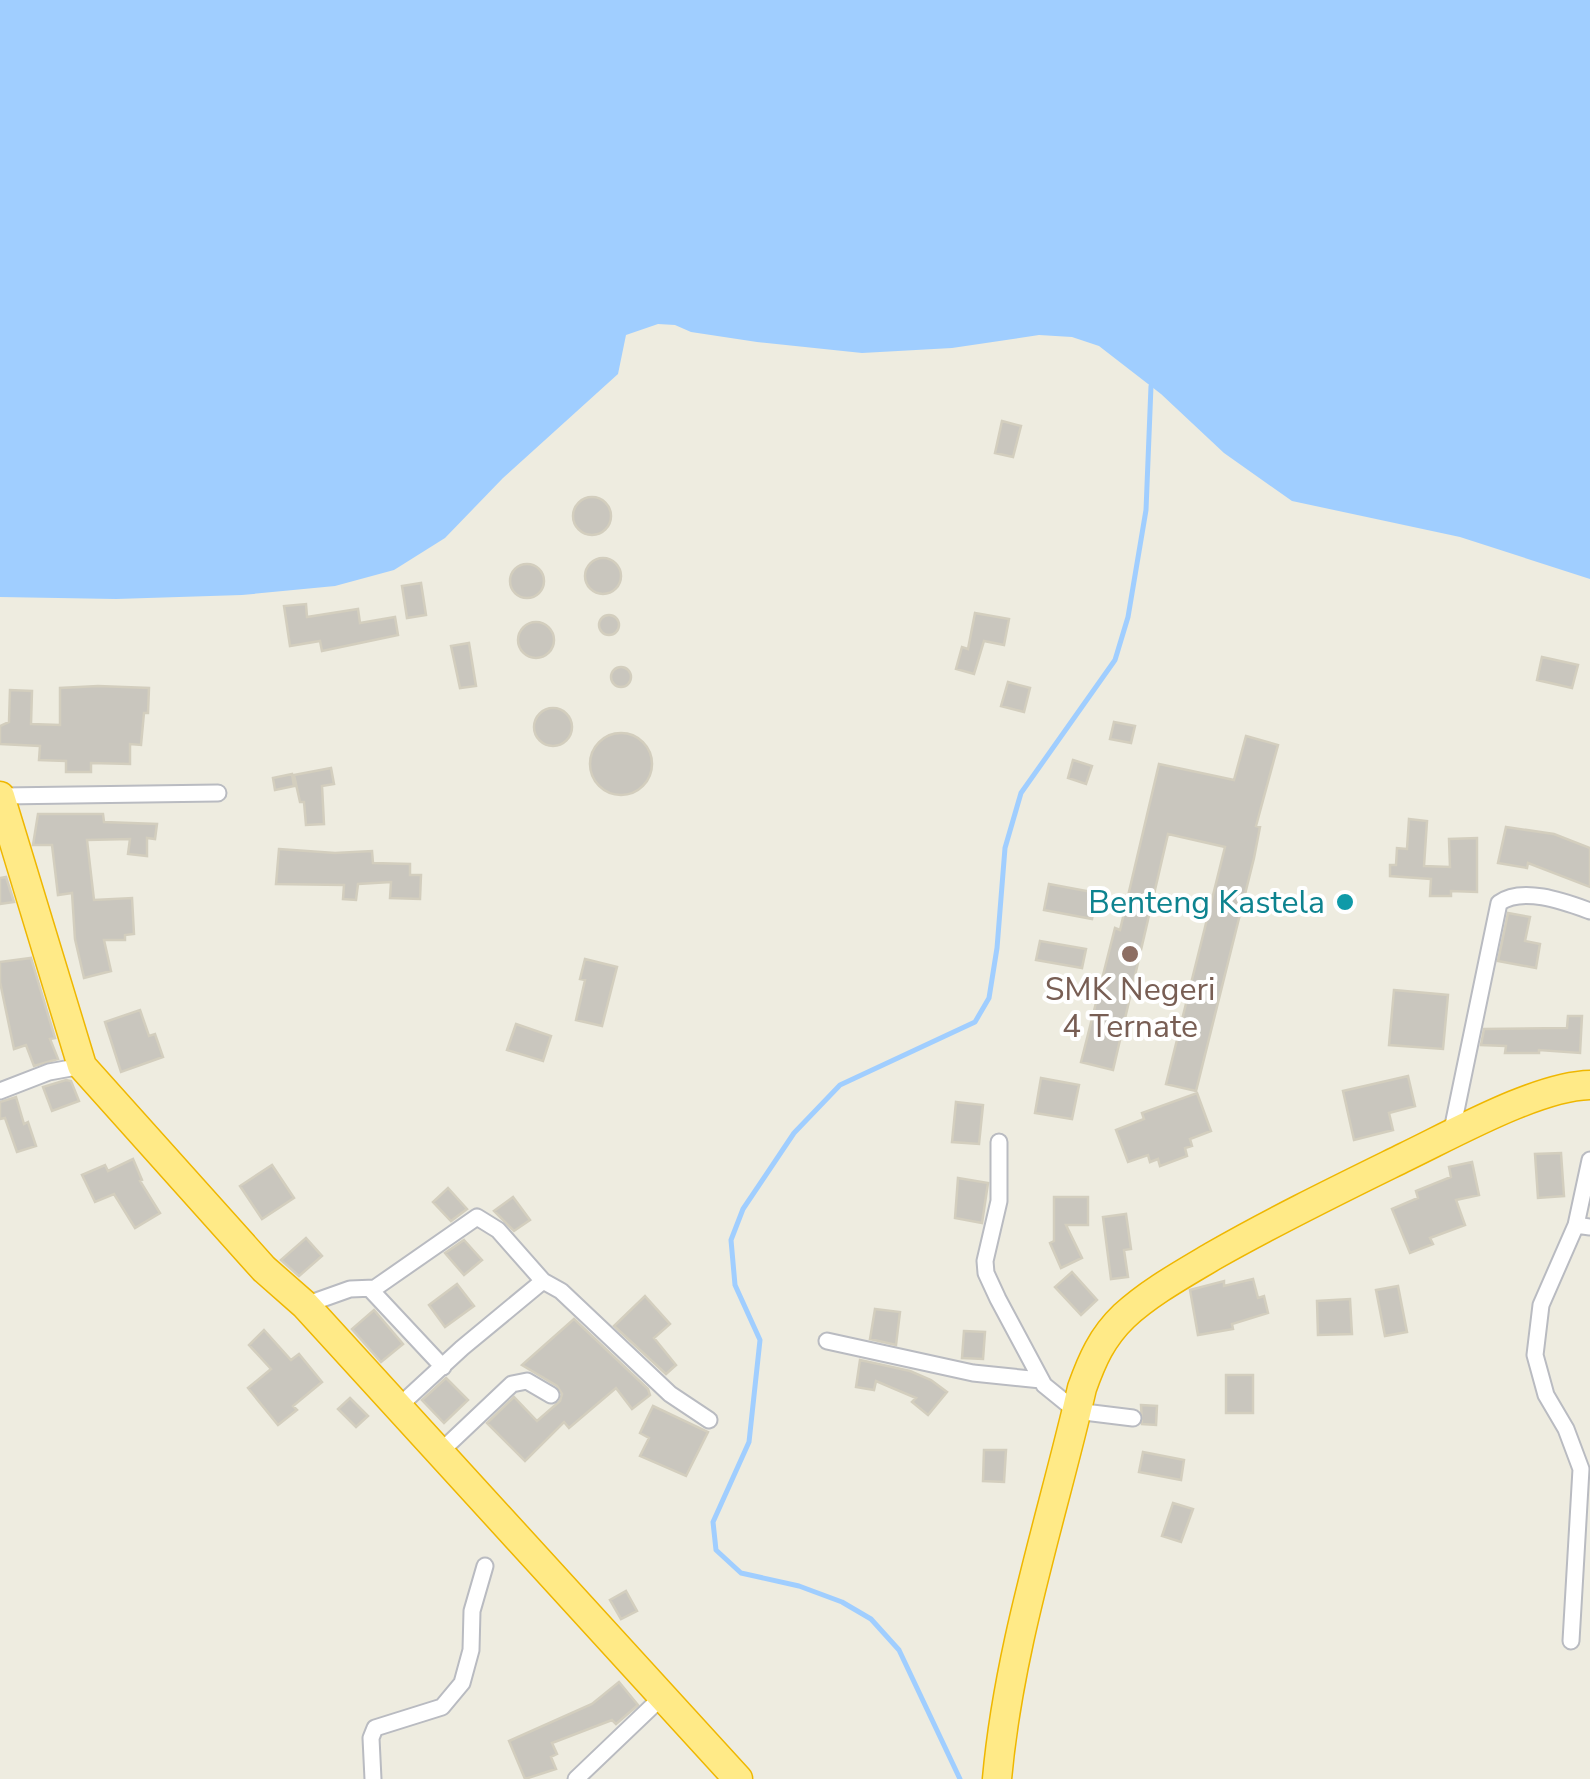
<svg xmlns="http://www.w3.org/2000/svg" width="1590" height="1779" font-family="'Nunito Sans',sans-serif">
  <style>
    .water { fill: #a0ceff }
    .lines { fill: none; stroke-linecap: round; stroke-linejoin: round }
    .stream { stroke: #a0ceff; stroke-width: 5 }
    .building { fill: #c9c6be; stroke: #d3cebe; stroke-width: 2.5 }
    .street-casing { stroke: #b9bbc1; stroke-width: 19 }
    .highway-casing { stroke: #efb700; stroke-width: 31 }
    .street { stroke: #fff; stroke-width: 15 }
    .highway { stroke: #ffea87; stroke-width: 28 }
    .culture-dot { fill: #0f9aa8; stroke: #fff; stroke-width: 4 }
    .education-dot { fill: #8d6e63; stroke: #fff; stroke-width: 4 }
    .labels { text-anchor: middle; stroke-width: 8; stroke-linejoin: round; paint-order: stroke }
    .culture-label { font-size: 32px; fill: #0d838f; stroke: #fff; text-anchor: end }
    .education-label { font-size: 32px; fill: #785e54; stroke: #fff }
  </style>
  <rect width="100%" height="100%" fill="#eeece0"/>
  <path class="water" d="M0,0h1590v579l-130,-42 -168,-36 -68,-48 -63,-59 -62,-48 -27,-9 -33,-2 -87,13 -90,5 -105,-11 -66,-10 -16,-7 -17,-1 -32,11 -8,39 -115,104 -58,60 -51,32 -59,16 -93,9 -126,4 -116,-2z"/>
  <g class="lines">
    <path class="stream" d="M960,1779l-61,-129 -28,-31 -29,-17 -43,-16 -58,-13 -25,-23 -3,-28 36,-80 11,-102 -25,-55 -4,-45 12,-31 51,-76 46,-48 135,-63 14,-24 8,-50 8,-100 16,-55 94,-133 13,-43 18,-107 5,-124"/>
  </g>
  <path class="building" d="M1002,421l19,5 -8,31 -18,-4z
    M573 516a19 19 0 1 1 38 0a19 19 0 1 1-38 0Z
    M585 576a18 18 0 1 1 36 0a18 18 0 1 1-36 0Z
    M510 581a17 17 0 1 1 34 0a17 17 0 1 1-34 0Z
    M421,583l5,32 -19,3 -5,-32z
    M306,604l1,13 51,-8 2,14 35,-6 3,18 -76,16 -2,-10 -30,5 -6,-40z
    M975,613l34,6 -5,26 -20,-4 -10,33 -18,-5 6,-22 6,2z
    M599 625a10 10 0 1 1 20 0a10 10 0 1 1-20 0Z
    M518 640a18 18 0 1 1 36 0a18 18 0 1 1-36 0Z
    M469,643l7,43 -16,2 -9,-42z
    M1542,657l36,8 -6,23 -35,-8z
    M611 677a10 10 0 1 1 20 0a10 10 0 1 1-20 0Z
    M1008,682l22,6 -6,24 -23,-6z
    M98,686l51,2 -1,25h-4l-3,32 -11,-1v20l-39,-1v9h-25v-11l-27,-1 1,-14 -40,-2v-18l9,-4 1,-32 22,1 -1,33 29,1v-37z
    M534 727a19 19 0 1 1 38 0a19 19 0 1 1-38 0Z
    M1114,722l21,4 -4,17 -21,-4z
    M590 764a31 31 0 1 1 62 0a31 31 0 1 1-62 0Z
    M1246,736l32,9 -22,81 4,1 -6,31 -58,233 -30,-7 59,-237 -57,-13 -55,236 -32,-8 34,-134 5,2 39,-166 75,16z
    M1073,760l19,6 -6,18 -18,-6z
    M331,768l3,16 -12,2 2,38 -18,1 -2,-23h-4l-6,-27z
    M292,774l2,12 -19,4 -2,-12z
    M38,814h65l1,8 53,2 -2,15 -8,-1v18l-19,-2 2,-15 -43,1 7,60 38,-2 2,36 -9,1v5h-21l7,31 -27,7 -9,-39 -3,-46 -14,2 -6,-50h-19z
    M1409,819l18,2 -3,45 26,1 -1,-28 28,-1v54l-26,-1v5h-21l1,-17 -41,-3v-11h6l1,-17 10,1z
    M1506,827l48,7 36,14v39l-62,-24 -1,5 -29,-5z
    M279,849l56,4 37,-2 1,12 37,1v11h11l-1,24 -30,-1 1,-16 -33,2 -2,16 -13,-1 1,-14 -68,-1z
    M6,877l8,25 -14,2v-26z
    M1049,884l48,9 -5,26 -48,-9z
    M1508,913l22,4 -5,24 15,3 -4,24 -38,-7z
    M1040,941l46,8 -4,19 -46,-8z
    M31,958l24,80 -5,1 8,20 -24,7 -8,-21 -12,4 -14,-67v-20z
    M585,959l32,8 -15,59 -26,-6 9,-40 -5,-1z
    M1394,990l54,5 -5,54 -54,-4z
    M140,1010l9,26 6,-2 8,23 -42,15 -16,-50z
    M1568,1016h14l-2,37 -41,-3v3h-34l1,-7 -25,-1 3,-16 83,-1z
    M516,1024l35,12 -8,25 -36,-11z
    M1408,1076l7,30 -26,7 4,17 -39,10 -11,-49z
    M1041,1078l38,7 -7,34 -37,-6z
    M66,1080l5,1 8,20 -27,10 -9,-24z
    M1197,1093l14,38 -21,8 2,7 -7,2 2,8 -27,10 -2,-7 -8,3 -2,-7 -20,7 -12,-32 28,-11 -2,-6z
    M16,1097l8,27 4,-2 8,24 -19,6 -12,-34 -5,1v-17z
    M956,1102l27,3 -4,39 -27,-2z
    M1561,1153l3,43 -26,2 -3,-44z
    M133,1159l9,21 -2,1 20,32 -25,15 -21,-34 -19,8 -13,-27 23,-10 3,6z
    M1472,1162l7,33 -23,5 9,25 -35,13 3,6 -23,9 -18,-44 26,-11 -2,-7 35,-14 -2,-10z
    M272,1165l22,33 -32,21 -22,-33z
    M958,1178l30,5 -6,40 -27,-5z
    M448,1188l19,21 -16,12 -18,-19z
    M513,1197l17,23 -16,11 -20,-20z
    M1054,1197h34v28h-22l16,33 -21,10 -11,-25 4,-2z
    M1126,1214l5,35 -7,1 4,27 -17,2 -8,-62z
    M306,1238l16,18 -23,20 -18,-16z
    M464,1240l18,20 -18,15 -19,-22z
    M1072,1272l25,28 -16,15 -26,-28z
    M1253,1279l5,19 6,-2 4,17 -36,11 1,5 -35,6 -8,-45 34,-9v5z
    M457,1284l17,22 -29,21 -16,-22z
    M1398,1286l9,46 -22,4 -9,-46z
    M645,1296l25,28 -16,14 22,27 -10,9 -52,-48z
    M1350,1299l2,35 -34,1 -1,-34z
    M875,1309l25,3 -4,33 -26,-6z
    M374,1310l29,34 -22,18 -29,-33z
    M574,1319l74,70 2,6 -18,14 -16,-21 -47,40 -5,-6 -39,39 -38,-38 27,-26 23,24 23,-20 2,-7 -5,-8 -35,-21z
    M264,1330l27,30 8,-6 23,28 -29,24 4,4 -19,15 -30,-37 23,-19 -22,-24z
    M964,1331l21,1 -2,27 -21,-1z
    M860,1360l50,11 21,9 16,12 -19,23 -16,-13 4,-4 -40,-17 -2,9 -18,-3z
    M1226,1375h27v38h-27z
    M446,1378l22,22 -24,23 -22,-23z
    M350,1398l18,18 -12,11 -18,-18z
    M1141,1405l16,1 -1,19 -14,-1z
    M653,1406l55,26 -22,44 -46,-20 9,-18 -9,-5z
    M984,1450h22l-2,32 -21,-1z
    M1143,1452l41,8 -3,20 -42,-8z
    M1173,1503l20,6 -12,33 -19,-6z
    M626,1591l11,20 -16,8 -11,-19z
    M619,1682l19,23 -22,19 -4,-4 -60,23 5,11 -6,3 5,12 -31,10 -16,-38 83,-37z"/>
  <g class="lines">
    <defs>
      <path id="street" d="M2,796l216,-3
        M0,1091l49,-19 33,-6
        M1451,1135l48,-232c24,-17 66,-1 91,8
        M999,1142v59l-14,60 1,12 12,26 46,86 32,26 57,7
        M1590,1160l-14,65 14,2
        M370,1289l73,78
        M305,1305l45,-16 25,-1 102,-71 21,13 45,51
        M827,1341l146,32 68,7
        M398,1407l64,-59 81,-67 18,10 109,103 39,26
        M439,1453l73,-69 15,-3 24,14
        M1571,1641l10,-172 -15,-40 -20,-34 -11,-40 6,-50 35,-80
        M373,1779l-2,-41 4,-10 67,-21 20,-24 9,-33 1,-39 13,-45
        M576,1779l88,-84"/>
      <path id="highway" d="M0,796l82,270 182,203 41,36 433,474
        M997,1779c12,-134 55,-261 85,-391 10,-28 20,-51 42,-72 26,-24 59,-42 89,-60 63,-36 127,-67 192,-99 48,-23 133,-71 185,-72"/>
    </defs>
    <use href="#street" class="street-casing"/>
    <use href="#highway" class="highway-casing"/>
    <use href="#street" class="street"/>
    <use href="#highway" class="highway"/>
  </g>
  <circle class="culture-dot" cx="1345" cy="902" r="10"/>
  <circle class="education-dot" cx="1130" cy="954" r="10"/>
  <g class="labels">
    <g class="culture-label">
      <text x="1325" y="913">Benteng Kastela</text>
    </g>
    <g class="education-label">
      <text x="1130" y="1000">SMK Negeri<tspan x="1130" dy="37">4 Ternate</tspan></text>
    </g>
  </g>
</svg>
